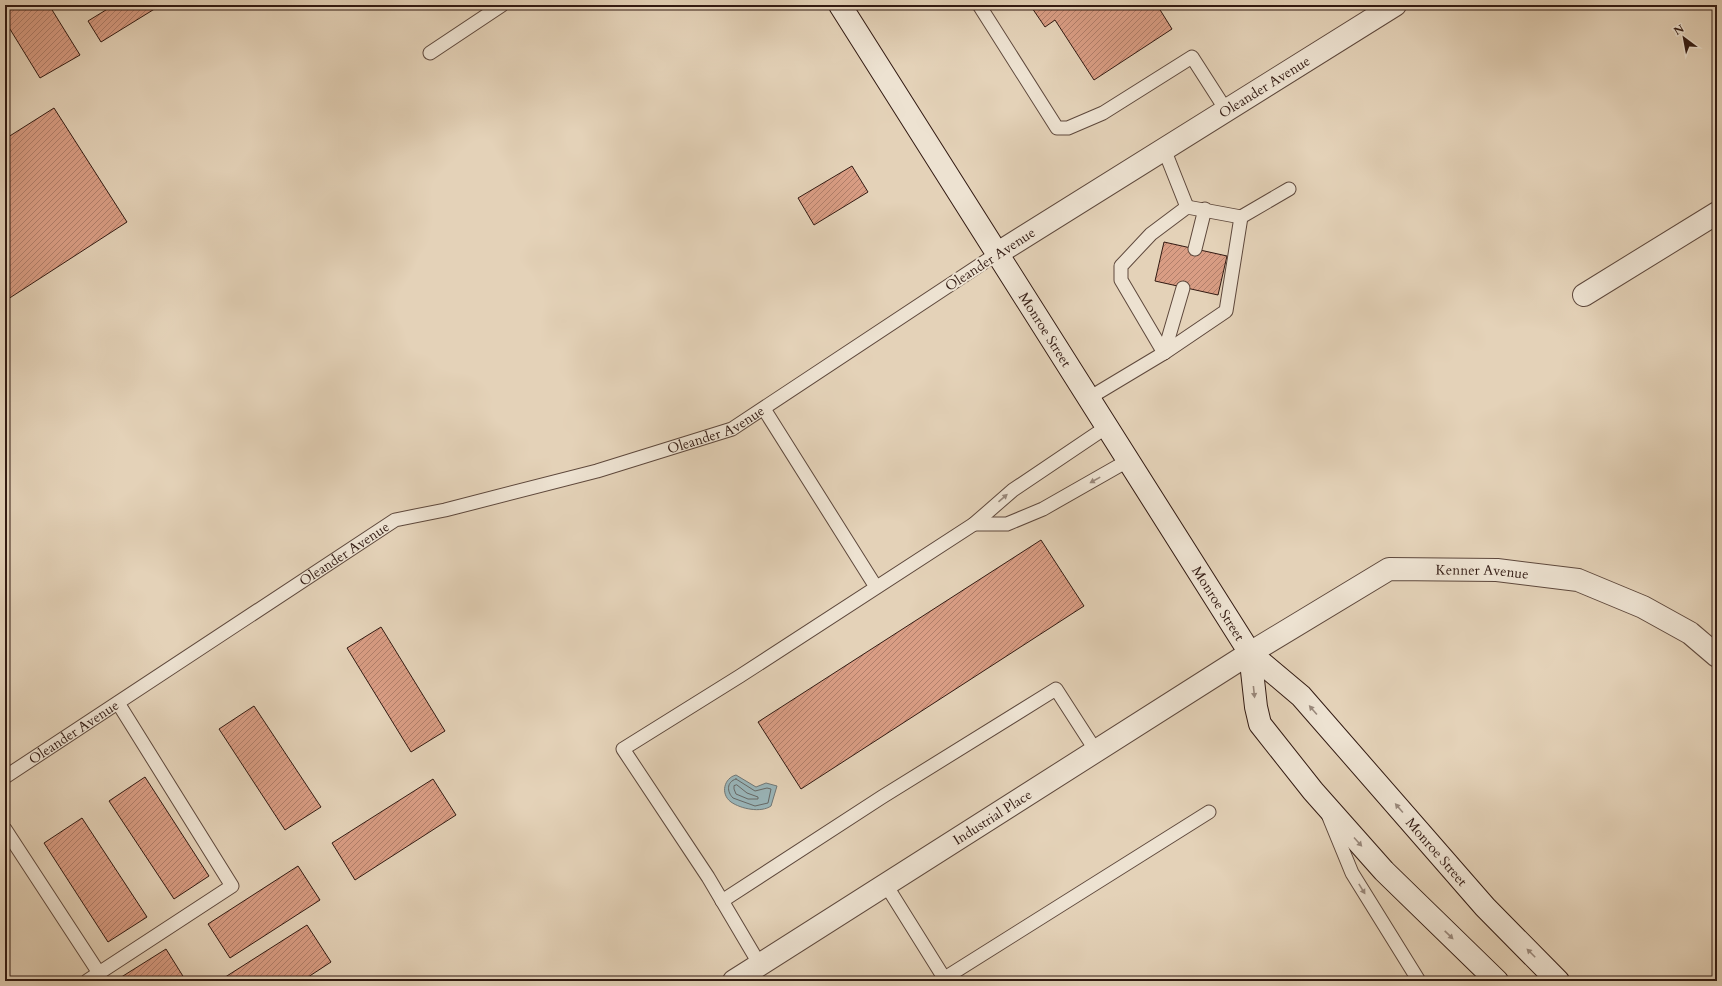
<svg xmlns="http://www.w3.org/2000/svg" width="1722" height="986" font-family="Cardo,serif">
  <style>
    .water { fill: #99b5b9; stroke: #707776 }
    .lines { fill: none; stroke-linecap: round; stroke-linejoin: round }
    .shore { stroke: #666866; stroke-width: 1 }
    .building { fill: url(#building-hatch); stroke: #321a12 }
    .service-casing { stroke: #5e483c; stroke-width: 15 }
    .minor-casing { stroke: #5e483c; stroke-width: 24 }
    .secondary-casing { stroke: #321a12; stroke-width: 24 }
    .service { stroke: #ede2d1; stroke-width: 13 }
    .minor { stroke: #ede2d1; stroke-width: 22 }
    .secondary { stroke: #ede2d1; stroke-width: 22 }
    .oneway { fill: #99887b }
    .labels { text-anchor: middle; stroke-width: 4; stroke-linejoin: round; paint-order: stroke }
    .street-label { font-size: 14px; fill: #321a12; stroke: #ede2d1 }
  </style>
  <defs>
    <pattern id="building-hatch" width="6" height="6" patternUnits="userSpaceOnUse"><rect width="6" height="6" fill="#d99d84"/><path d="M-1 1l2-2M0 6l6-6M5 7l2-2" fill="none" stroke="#b17f6b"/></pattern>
  </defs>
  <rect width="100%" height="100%" fill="#e4d2b8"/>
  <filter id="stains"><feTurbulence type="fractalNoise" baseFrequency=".005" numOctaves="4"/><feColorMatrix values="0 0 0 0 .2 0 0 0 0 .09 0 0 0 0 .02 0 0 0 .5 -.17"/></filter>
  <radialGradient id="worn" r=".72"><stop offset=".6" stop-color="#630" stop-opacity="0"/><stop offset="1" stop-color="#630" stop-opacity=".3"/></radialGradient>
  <path class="water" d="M736,775l20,12 10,-4 11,3 -6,20c-10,7 -30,3 -40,-4 -11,-8 -7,-24 5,-27z"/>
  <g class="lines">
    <path class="shore" d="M736,779l19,12 12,-3 4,1 -3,14 -13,3 -22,-8c-6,-6 -7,-16 3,-19z
      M737,785l10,8 11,4v2h-10l-12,-5 -2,-5v-3z"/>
  </g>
  <path class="building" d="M5,5h44l31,50 -40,23 -35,-57z
    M114,5h47l-60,37 -13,-21z
    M1030,5h127l15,24 -78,51 -39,-60 -10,7z
    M54,108l73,114 -122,79v-162z
    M852,166l16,26 -54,33 -16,-27z
    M1164,242l63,14 -9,39 -63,-14z
    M1041,540l43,66 -283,183 -43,-67z
    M381,627l64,104 -34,21 -64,-104z
    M254,706l67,101 -36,23 -66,-101z
    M145,777l64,99 -35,23 -65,-98z
    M433,779l23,36 -101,65 -23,-37z
    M82,818l65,99 -39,25 -64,-99z
    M298,866l22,34 -90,58 -22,-34z
    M307,925l24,37 -29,19h-83z
    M166,949l20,32h-71z"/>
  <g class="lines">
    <defs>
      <g id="service">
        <path d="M979,5l78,123h11l35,-15 89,-56 34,53"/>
        <path d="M430,53l72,-48"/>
        <path d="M1164,149l23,58"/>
        <path d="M1195,249l10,-40"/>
        <path d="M1164,353l-43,-73v-14l30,-32 36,-27 54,10 48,-28"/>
        <path d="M1164,353l19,-65"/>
        <path d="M1089,398l75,-45 62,-42 15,-94"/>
        <path d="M764,409l112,178"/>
        <path d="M974,524h33l36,-15 86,-49"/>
        <path id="s1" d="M5,777l390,-257 50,-10 152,-39 135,-42 266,-176"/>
        <path d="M1329,817l23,56 67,108"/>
        <path d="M5,829l94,144 133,-87 -114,-183"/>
        <path d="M886,885l60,96"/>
        <path d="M722,901l160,-104 174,-108 40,62"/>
        <path d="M760,965l-52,-88 -85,-128 117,-73 234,-152 39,-34 95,-64"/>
        <path d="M87,981l12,-8"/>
        <path d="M940,981l269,-169"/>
      </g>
      <g id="minor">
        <path id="s2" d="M998,253l397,-248"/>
        <path d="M1584,295l133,-82"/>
        <path id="s3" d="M734,981l516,-328 139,-84 108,1 81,10 65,27 47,26 27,23"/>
      </g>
      <g id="secondary">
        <path id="s4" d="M840,5l410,648 51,43 184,211 73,74"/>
        <path d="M1250,653l6,54 4,17 53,67 71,80 113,110"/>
      </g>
    </defs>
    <use href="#service" class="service-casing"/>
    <use href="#minor" class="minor-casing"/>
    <use href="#secondary" class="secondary-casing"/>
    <use href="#service" class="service"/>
    <use href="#minor" class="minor"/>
    <use href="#secondary" class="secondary"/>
  </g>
  <defs><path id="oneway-solid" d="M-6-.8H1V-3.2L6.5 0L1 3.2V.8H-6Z"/></defs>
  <g class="oneway">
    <use href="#oneway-solid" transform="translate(1095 480) rotate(151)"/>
    <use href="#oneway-solid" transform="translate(1003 498) rotate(-41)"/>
    <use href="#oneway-solid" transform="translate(1254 692) rotate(84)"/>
    <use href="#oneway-solid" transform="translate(1313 710) rotate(-131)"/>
    <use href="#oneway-solid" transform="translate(1399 808) rotate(-131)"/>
    <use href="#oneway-solid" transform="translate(1358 842) rotate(48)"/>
    <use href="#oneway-solid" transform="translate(1362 889) rotate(58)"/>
    <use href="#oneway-solid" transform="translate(1449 935) rotate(44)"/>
    <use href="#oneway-solid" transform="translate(1531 953) rotate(-135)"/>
  </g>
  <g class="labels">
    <g class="street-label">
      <text dy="5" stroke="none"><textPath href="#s2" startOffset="314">Oleander Avenue</textPath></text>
      <text transform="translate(990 259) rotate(-33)" y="5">Oleander Avenue</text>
      <text dy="5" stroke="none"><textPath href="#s4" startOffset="384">Monroe Street</textPath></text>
      <text dy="5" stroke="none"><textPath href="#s1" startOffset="801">Oleander Avenue</textPath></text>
      <text dy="5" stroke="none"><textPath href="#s1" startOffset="406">Oleander Avenue</textPath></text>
      <text dy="5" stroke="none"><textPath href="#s3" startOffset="867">Kenner Avenue</textPath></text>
      <text dy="5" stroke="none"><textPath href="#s4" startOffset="708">Monroe Street</textPath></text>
      <text dy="5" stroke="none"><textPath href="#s1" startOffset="82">Oleander Avenue</textPath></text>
      <text dy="5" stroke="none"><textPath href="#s3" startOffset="306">Industrial Place</textPath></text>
      <text dy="5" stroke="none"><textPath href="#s4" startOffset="1040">Monroe Street</textPath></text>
    </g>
  </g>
  <rect width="1722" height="986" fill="none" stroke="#e4d2b8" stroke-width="20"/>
  <rect x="6" y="6" width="1710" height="974" fill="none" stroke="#321a12" stroke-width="2"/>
  <rect x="10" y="10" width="1702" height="966" fill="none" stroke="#321a12"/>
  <g transform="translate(1684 38) rotate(328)" stroke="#ede2d1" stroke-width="3" paint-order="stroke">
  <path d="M0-3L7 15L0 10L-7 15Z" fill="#321a12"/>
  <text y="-6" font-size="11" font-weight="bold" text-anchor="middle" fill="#321a12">N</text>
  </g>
  <rect width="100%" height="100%" filter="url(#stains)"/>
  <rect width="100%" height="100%" fill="url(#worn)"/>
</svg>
